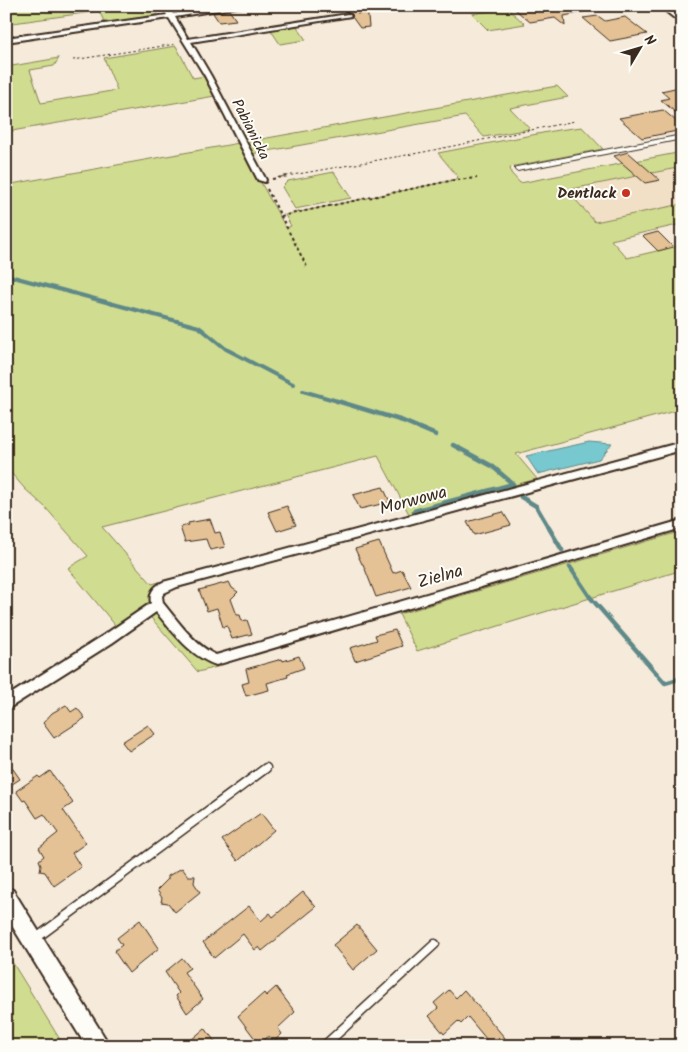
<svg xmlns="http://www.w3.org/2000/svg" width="688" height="1052" font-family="Kalam,sans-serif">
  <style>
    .built { fill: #f1dfc6 }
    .green { fill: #d0dc8f; stroke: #868356 }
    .water { fill: #77c8cf; stroke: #5f8988 }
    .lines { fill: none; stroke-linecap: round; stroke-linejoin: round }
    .stream-far1 { stroke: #5f8988; stroke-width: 4 }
    .stream { stroke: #5f8988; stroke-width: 4.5 }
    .building { fill: #e4c296; stroke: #3b2a1e }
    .service-far1-casing { stroke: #3b2a1e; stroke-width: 6 }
    .service-casing { stroke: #3b2a1e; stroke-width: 11 }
    .minor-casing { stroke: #3b2a1e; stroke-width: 4 }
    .tertiary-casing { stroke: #3b2a1e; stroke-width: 4 }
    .secondary-casing { stroke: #3b2a1e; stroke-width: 4 }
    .path-far1 { stroke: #3b2a1e; stroke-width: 1; stroke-dasharray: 2.5 2.5; stroke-linecap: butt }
    .path { stroke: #3b2a1e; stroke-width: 2; stroke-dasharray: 3 3; stroke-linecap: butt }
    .service-far1 { stroke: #fdfcf7; stroke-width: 4 }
    .service { stroke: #fdfcf7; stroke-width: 8 }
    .minor { fill: #fdfcf7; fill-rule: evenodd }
    .tertiary { fill: #fdfcf7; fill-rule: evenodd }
    .secondary { fill: #fdfcf7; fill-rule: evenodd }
    .poi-dot { fill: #c8321e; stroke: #fdfcf7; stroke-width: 2 }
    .labels { text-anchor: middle; stroke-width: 4; stroke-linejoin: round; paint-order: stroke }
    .far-street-label { font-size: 15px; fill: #3b2a1e; stroke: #fdfcf7 }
    .far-poi-label { font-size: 15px; font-weight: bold; fill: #3b2a1e; stroke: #fdfcf7; text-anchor: end }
    .street-label { font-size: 18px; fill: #3b2a1e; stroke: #fdfcf7 }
  </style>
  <rect width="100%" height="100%" fill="#f6ebda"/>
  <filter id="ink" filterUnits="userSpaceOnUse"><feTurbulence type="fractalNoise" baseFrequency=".02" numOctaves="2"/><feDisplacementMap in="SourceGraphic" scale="10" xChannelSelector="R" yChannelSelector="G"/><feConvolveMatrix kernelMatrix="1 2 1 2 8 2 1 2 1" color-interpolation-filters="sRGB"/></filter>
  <g filter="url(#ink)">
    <path class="built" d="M682,167v37l-87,18 -28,-32z"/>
    <path class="green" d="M6,6h157l1,2 -11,8 -48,7 -6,-12 -93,13z
      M507,8l18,16 -37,6 -16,-16z
      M296,25l10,15 -26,4 -10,-15z
      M176,46l17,32 12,-2 10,20 -209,36v-65l53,-9 -5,8 -24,4 11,33 76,-13 -13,-32z
      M557,86l11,11 -58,11 20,21 -46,8 -19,-21 -214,38 -6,-12z
      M582,127l21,22 -93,18 1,6 9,10 162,-31v15l-115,23 28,32 87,-18v20l-71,16 16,18 55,-13v164l-166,45 21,25 -128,35 -31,-58 -276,71 50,57 11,-3 -6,24 64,61 -23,6 -52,-60 -26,19 -52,-63 20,-12 -43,-49 -20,-18 -19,-22v-282l233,-42 47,85 5,-2 -6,-11 169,-35 4,-3 -20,-24 120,-23z
      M334,172l17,26 -56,11 -13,-22 6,-6z
      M682,531v39l-265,81 -18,-37z
      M6,952l58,94h-58z"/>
    <path class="water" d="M589,442l23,2 -13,15 -61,15 -12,-18z"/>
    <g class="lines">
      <path class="stream-far1" d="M6,275l193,52 27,22 67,35
        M303,391l38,11"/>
      <path class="stream" d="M337,401l66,20 33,14
        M453,445l39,21 21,18
        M521,497l15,9 26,44
        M414,511l99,-27
        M570,567l20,30 75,86 17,-5"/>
    </g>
    <path class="building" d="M343,6h24l2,21 -9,1 -8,-11v-3z
      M511,6h73v6l-20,4 1,10 -10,-8 -25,4z
      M229,10l7,10 -17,2 -6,-9z
      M598,16l7,5 20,-4 22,17 -37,7 -27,-23z
      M675,88l7,6v24l-21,-18 8,-2 -8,-7z
      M663,110l19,16v4l-40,8 -23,-20z
      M628,152l32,28 -15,3 -31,-27z
      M658,232l15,15 -15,4 -15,-15z
      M383,487l7,15 -30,7 -7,-14z
      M287,506l9,19 -19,6 -9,-19z
      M503,512l8,13 -37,10 -7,-13z
      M210,519l5,14 5,-1 5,15 -15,3 -4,-11 -21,3 -5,-15 9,-2 -1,-2z
      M379,542l14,31 9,-3 9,17 -35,10 -13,-33h-1l-7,-15z
      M229,582l3,6 6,4 -7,7 6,16h3l2,6 5,-1 5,14 -20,5 -5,-13 -4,1 -6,-19 -10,3 -8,-21z
      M395,630l7,16 -47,15 -5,-13 27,-8 -2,-5z
      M299,656l5,12 -17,6 1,3 -21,6 2,7 -23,6 -4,-12 7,-2 -3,-13 36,-10 1,2z
      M66,705l5,7 6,-4 8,10 -31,20 -11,-15 9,-10z
      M148,725l7,9 -26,17 -7,-9z
      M6,759l14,20 -14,9z
      M50,771l23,32 -10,7 23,33 -14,10 9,14 -27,19 -9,-14 -5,-1 1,-6 -2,-5 5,-4 -5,-8 19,-15 -14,-19 -7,4 -12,-18 -2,1 -7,-10 22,-15 2,2z
      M261,813l13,17 -36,31 -16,-21z
      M182,868l6,8h7l-1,7 6,9 -25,20 -7,-9 -7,-1 1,-4 -5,-8 11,-11v-3z
      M303,892l13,15 -54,44 -3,-4 -4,3 -12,-16 -29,24 -11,-16 46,-36 12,15 9,-8 3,4z
      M140,920l19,28 -30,25 -15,-22 8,-6 -5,-7z
      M357,925l20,24 -24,21 -20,-25z
      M182,958l8,10 -6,4 19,27 -16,14 -11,-17 3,-3 -14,-21z
      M276,987l19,25 -17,16 4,6 -9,8 -4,-6 -10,8 -21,-28 26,-23 2,3z
      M449,990l7,8 8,-8 41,48 -7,8h-6l-24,-29 -7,7 -3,-3 -14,13 -15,-18 9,-8 -4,-5z
      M205,1028l13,18h-34z"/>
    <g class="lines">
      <defs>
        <path id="service-far1" d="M517,169l165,-32"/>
        <path id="service" d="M35,939l231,-171
          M324,1046l111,-102"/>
        <path id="minor" d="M162,6h6l5,8 52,-8h18l-68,11 13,22 160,-25 3,2 -160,26 20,34 55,104 -1,2 -7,-2 -53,-104 -36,-58 -163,24v-4l161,-23z
          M682,442v8l-505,137 -13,6 -2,3 1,7c15,18 31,42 53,52l466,-135v8l-466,137c-26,-9 -42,-32 -60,-53l-44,31 -106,67v-13l98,-62 47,-32c-2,-10 3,-17 12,-21z"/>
        <path id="tertiary" d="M6,887l7,3 97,156h-24l-80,-130z"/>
        <path id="secondary" d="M659,6h10l13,10v8z"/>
      </defs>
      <use href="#service-far1" class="service-far1-casing"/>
      <use href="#service" class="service-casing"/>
      <use href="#minor" class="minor-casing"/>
      <use href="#tertiary" class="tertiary-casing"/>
      <use href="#secondary" class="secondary-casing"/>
      <path class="path-far1" d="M263,8l1,-2
        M357,14l48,-8
        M73,60l103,-16
        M281,177l143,-25 151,-31"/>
      <path class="path" d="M272,179l16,-3
        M267,189l40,78
        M281,216l173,-36 23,-2"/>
      <use href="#service-far1" class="service-far1"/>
      <use href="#service" class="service"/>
      <use href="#minor" class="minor"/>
      <use href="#tertiary" class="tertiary"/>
      <use href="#secondary" class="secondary"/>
    </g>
  </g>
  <circle class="poi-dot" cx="626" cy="193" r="5"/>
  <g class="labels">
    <g class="far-street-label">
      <text transform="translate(251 129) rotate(63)" y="5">Pabianicka</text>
    </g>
    <g class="far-poi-label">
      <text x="616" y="198">Dentlack</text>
    </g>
    <g class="street-label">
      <text transform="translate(413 500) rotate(-15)" y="6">Morwowa</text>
      <text transform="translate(440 576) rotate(-16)" y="6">Zielna</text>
    </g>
  </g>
  <rect width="688" height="1052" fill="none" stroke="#fdfcf7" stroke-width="25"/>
  <rect x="12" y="12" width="663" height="1027" fill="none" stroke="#3b2a1e" stroke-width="2" filter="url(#ink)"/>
  <g transform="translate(640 48) rotate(52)" stroke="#fdfcf7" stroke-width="4" paint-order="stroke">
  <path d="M0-4L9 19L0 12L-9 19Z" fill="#3b2a1e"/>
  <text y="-8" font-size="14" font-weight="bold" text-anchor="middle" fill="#3b2a1e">N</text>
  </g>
</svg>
